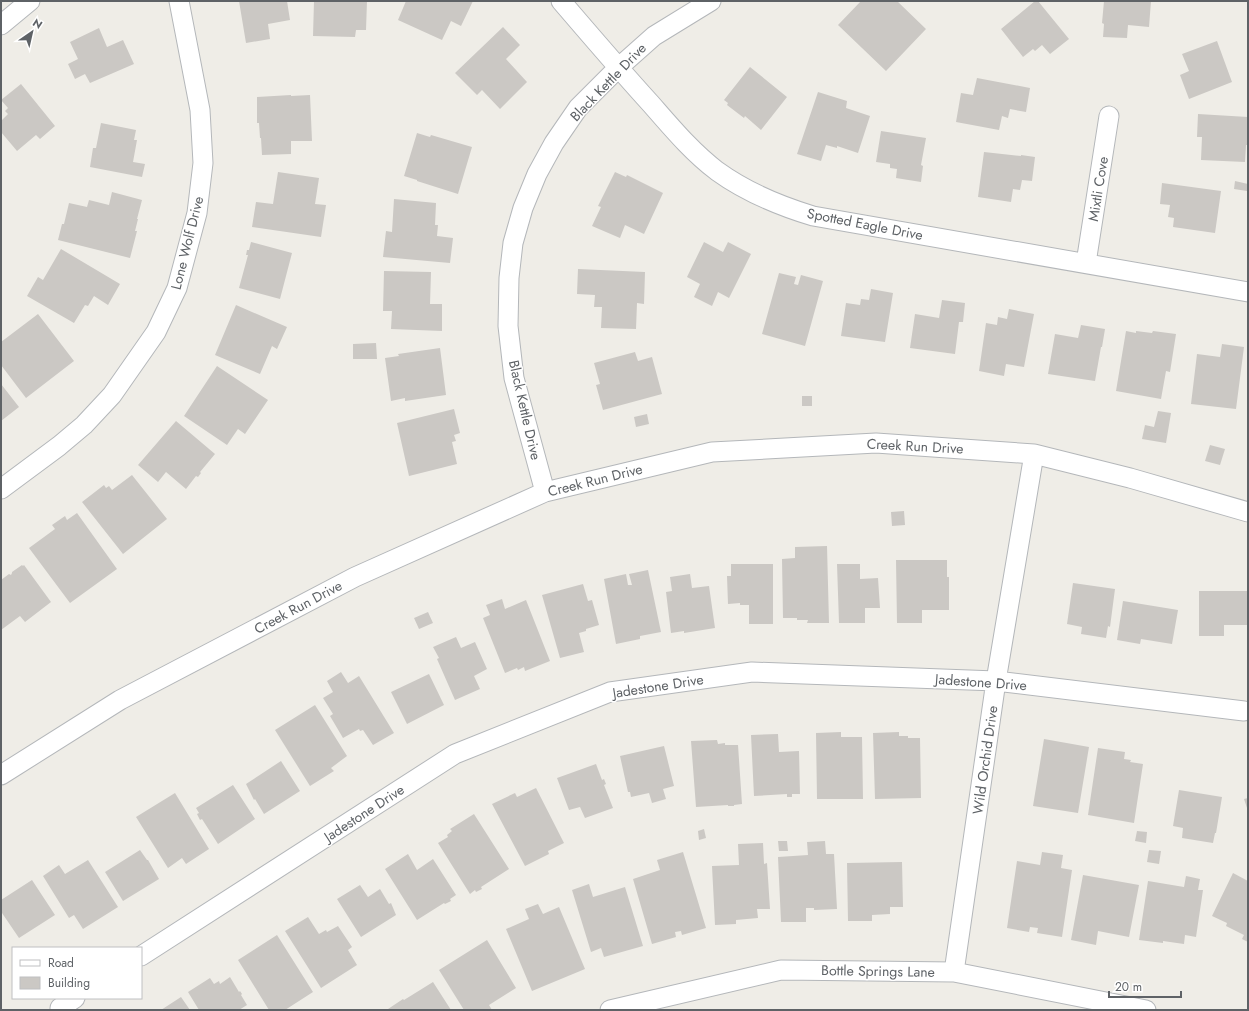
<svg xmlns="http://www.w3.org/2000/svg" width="1249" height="1011" font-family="Jost,sans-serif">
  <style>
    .building { fill: #cbc8c4 }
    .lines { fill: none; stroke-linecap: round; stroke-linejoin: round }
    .minor-casing { stroke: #b4b7ba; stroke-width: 21 }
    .minor { stroke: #fff; stroke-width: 19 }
    .labels { text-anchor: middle; stroke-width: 3; stroke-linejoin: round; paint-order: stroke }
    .street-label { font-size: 14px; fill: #5e6266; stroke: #fff }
  </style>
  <rect width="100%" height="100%" fill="#efede7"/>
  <path class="building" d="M239,1h48l3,19 -22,4 2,15 -24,4z
    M314,1h53l-1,29h-10l-1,7 -42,-1z
    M406,1h67l-12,25 -10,-5 -9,19 -44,-20z
    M861,1h36l29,28 -40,42 -48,-46z
    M1035,1h3l31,38 -19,15 -8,-9 -7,6 -2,-2 -10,8 -22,-28z
    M1104,1h47l-2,26 -21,-2 -1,13 -24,-1 1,-13 -2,-1z
    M503,27l17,18 -14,14 21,23 -27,27 -18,-19 -5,5 -22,-22z
    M99,28l8,19 16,-7 11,24 -44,19 -5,-9 -10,5 -7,-15 10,-5 -8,-17z
    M1217,41l15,41 -43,17 -9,-24 9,-4 -7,-17z
    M750,67l37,30 -26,33 -16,-14 -1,2 -17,-13 1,-2 -4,-3z
    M977,78l53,10 -4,24 -16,-3 -2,9 -6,-2 -3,14 -43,-8 5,-29 12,2z
    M21,84l34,42 -15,13 -4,-4 -19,16 -16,-19v-11l7,-7 -3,-3 3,-3 -7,-8z
    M818,92l29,9 -1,7 24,8 -12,37 -21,-7v2l-11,-3 -5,16 -24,-7z
    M291,95v1l19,-1 2,46h-21v13l-29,1 -1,-17h-1l-1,-15h-2v-26z
    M1198,114l50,3v28h-2l-1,17 -44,-2 1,-23h-5z
    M101,123l35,7 -2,10h3l-4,22 12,2 -3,13 -52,-10 3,-19h3z
    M881,131l45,7 -5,27 2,1 -2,16 -25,-4 1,-9 -7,-1v-4l-14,-2z
    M417,133l13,4 1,-2 41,12 -14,47 -41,-13v-1l-13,-4z
    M984,152l37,4v-1l14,2 -3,24 -10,-1 -2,10 -7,-1 -2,13 -33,-5z
    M278,172l41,6 -4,26 11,1 -5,32 -69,-10 4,-25 17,2z
    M615,172l11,5 1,-2 36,18 -19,41 -19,-9 -5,13 -28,-12 9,-19 -3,-1z
    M1235,181l13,3 -1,7 -13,-2z
    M1162,183l59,8 -6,42 -42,-6 1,-9 -6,-1 2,-12 -10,-1z
    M112,192l30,8 -5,19h1l-3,12h2l-7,27 -72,-18 4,-16h2l5,-21 18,4 2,-7 20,5z
    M394,199l42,4 -1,22h3l-1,11 16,2 -3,25 -67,-6 3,-26 6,1z
    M251,242l41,11 -12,46 -41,-11 9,-33h-2l1,-5h2z
    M704,242l19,10 5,-10 23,12 -22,44 -11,-6 -6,14 -18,-9 6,-13 -13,-7z
    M61,249l59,35 -12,21 -14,-9 -6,10 -3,-1 -11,18 -47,-27 11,-19 5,3z
    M578,269l67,3 -1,32 -7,-1 -1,26 -35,-1 1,-21h-8l1,-12 -18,-1z
    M384,271l47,1 -1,32h12v27l-51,-2 1,-18h-9z
    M779,273l17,4 -2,7 4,1 3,-10 22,6 -18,65 -43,-12z
    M871,289l22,4 -8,49 -44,-6 5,-33 14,2 1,-6 8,1z
    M942,300l23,3 -2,19h-4l-4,32 -45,-6 5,-34 24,4z
    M236,305l51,22 -10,22 -5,-3 -12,28 -45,-19z
    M1009,309l25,5 -10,53 -18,-3 -2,12 -25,-5 7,-48 11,2 1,-8 9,2z
    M38,314l36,47 -48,37 -25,-33v-23z
    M1081,325l24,4 -3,18h-1l-6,34 -47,-7 7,-40 23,4z
    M1126,331l10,2v-2l16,2 1,-2 23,3 -6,38 -4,-1 -5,28 -45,-8z
    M376,343l1,16h-24v-15z
    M1222,344l22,3 -8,62 -45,-5 6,-50 23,3z
    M440,348l6,47 -41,6v-3l-14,3 -6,-43 14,-2 -1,-2z
    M635,352l3,9 14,-4 10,37 -59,16 -7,-25 4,-1 -6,-21z
    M217,366l51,34 -23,34 -7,-5 -11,16 -43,-29z
    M1,384l18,23 -18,14z
    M802,396h10v10h-10z
    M454,409l6,24 -6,2 2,6 -4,1 5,22 -48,12 -12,-53z
    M1158,411l13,2 -5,30 -24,-4 3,-14 9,2z
    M647,414l2,10 -13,3 -2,-10z
    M176,421l39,33 -15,18 1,1 -3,4 -2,-1 -10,13 -20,-17 -8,10 -20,-17z
    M1210,445l15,4 -5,16 -15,-4z
    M132,475l35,44 -44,35 -41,-52 22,-17 2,3 3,-2 3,4z
    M904,511l1,14 -13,1 -1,-14z
    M77,513l40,56 -47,34 -41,-55 26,-19 -3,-4 13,-9 2,4z
    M827,546l2,77h-22l1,-3h-11v-2h-14l-1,-59 13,-1v-11z
    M896,560h51v17h2v33h-27v13h-25z
    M731,564h42v60h-24v-19h-9v-2l-12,1 -1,-28h4z
    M837,564h23v15l18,-1 2,30h-15v15h-26z
    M22,565l1,1 1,-1 27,37 -26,20 -5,-6 -19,14v-50l8,-6 2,1 1,-2v-1z
    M648,570l13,62 -21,4v3l-24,5 -12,-65 22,-5 2,11h4l-3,-11z
    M690,574l2,14 17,-2 6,42 -31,5v-2l-13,2 -5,-41 6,-1 -2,-14z
    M1073,583l42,6 -5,38 -2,-1 -2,12 -25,-4 1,-7 -15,-3z
    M583,584l5,17 4,-1 7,25 -13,4v2l-7,2 5,19 -24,6 -18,-63z
    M1199,591h49v34h-24v11h-25z
    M502,599l3,10 21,-9 24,61 -25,10 -1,-4 -6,3 -1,-2 -12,5 -22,-55 7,-3 -4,-10z
    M1123,601l55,9 -6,34 -31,-5 -1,5 -23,-4z
    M428,612l5,11 -14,6 -5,-11z
    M456,637l5,11 14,-6 12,27 -13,7 6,13 -25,11 -18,-41 2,-1 -6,-11z
    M341,672l7,11 11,-7 35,57 -21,12 -10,-15 -3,1 -1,-2 -16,9 -13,-22 3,-2 -10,-16 10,-6 -6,-11z
    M429,674l15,31 -37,19 -16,-32z
    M315,705l32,51 -16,12 3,3 -24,15 -35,-56z
    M841,732v5h21l1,62h-46l-1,-66z
    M899,732v4h9v2h12l1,60 -46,1 -2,-66z
    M778,734l1,18 20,-1 1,43h-8v3h-5v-3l-33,2 -3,-61z
    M1044,739l45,8 -11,66 -45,-7z
    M717,740l1,4 7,-1v2h13l4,59 -8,1v1h-6v-1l-32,2 -5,-66z
    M664,746l10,40 -11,3 3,10 -14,4 -3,-10 -18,4 -1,-5h-2l-8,-36z
    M1098,748l27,4 -1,7 7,1 -1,2 13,2 -9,59 -46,-8z
    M281,761l19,30 -36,23 -9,-15 -1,1 -8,-16z
    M596,764l6,16 2,-1 2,5 -2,1 9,23 -28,10 -5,-11 -11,3 -12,-32z
    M233,785l22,34 -37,25 -16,-25 -2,1 -3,-6 2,-1 -3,-5z
    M536,788l28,55 -16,8 1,3 -24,12 -33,-62 23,-11 2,4z
    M1179,790l43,7 -6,36h-1l-2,10 -31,-5 1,-10 -10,-2z
    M175,793l34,56 -23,15 -4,-6 -14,10 -32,-51z
    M1248,798v13l-4,-12z
    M474,814l35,55 -28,18 1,2 -6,3 -1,-2 -5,4 -32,-51 10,-6 -1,-2 5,-4 -2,-2z
    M704,829l2,9 -7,2 -1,-9z
    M1137,831l10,1 -1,11 -11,-2z
    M778,841h9l1,10h-9z
    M825,841l1,13h8l3,55 -23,1v-2h-8v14h-25l-3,-65 30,-2 -1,-13z
    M763,843l1,21 3,-1 3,46h-13l1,9 -22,2v4l-21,1 -3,-59 27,-1 -1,-21z
    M140,850l7,10h1l11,19 -36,22 -18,-29z
    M1149,850l12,1 -2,13 -12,-2z
    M683,852l23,76 -24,7 -1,-4 -6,1 1,5 -24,7 -19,-65 27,-9 -3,-10z
    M1042,852l21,3 -2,13 11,2 -10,67 -25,-4 1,-5 -8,-1 -1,5 -22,-4 10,-67 23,4z
    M408,854l9,16 16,-11 23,36 -6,4 1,2 -6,3 -1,-1 -27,17 -32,-51z
    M88,860l30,47 -35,22 -9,-14 -5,3 -26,-42 16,-11 6,9z
    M902,862l1,45h-13v7l-18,1v6h-24l-1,-58z
    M1233,873l15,8v61l-6,-3 2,-4 -18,-9 1,-3 -15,-7z
    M1083,875l56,10 -10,52 -31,-6 -2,14 -25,-5z
    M1186,876l14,3 -2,11h5l-7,47 -11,-2 -1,9 -21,-3v2l-24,-3 9,-59 36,6z
    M32,880l23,35 -36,23 -17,-25 -1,1v-14z
    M589,884l4,13 32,-10 18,59 -39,11 -3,-9 -10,4 -19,-62z
    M360,885l8,12 12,-8 9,15 2,-1 5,12 -35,22 -24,-38z
    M538,904l5,10 16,-7 26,62 -53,22 -26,-62 23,-10 -4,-10z
    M308,917l11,17 7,-4 1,2 11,-6 14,21 -4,3 9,15 -36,23 -36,-57z
    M277,935l36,57 -28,18h-16l-31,-50z
    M487,940l29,48 -27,17 3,5h-28l-25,-40z
    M230,977l9,15 1,-1 2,3 -1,1 6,10 -8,5h-40l-11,-18 22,-14 4,6 5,-3 1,3z
    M433,982l18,28h-62l-1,-1 15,-10 1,1z
    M181,997l9,13h-29z"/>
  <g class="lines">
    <defs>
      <path id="minor" d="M561,1c30,35 59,69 90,103 21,24 41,48 66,67 29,21 63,35 96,45l435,76
        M1,25l29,-24
        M1086,263l23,-147
        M1,489l58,-43 25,-21 28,-30 44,-63 21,-44 20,-75 6,-50 -3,-53 -21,-109
        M545,492l-31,-114 -6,-52 1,-48 4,-35 10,-35 14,-34 17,-31 24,-35 40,-40 36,-32 57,-35
        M1,775l119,-75 235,-123 190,-85 167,-40 164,-9 158,11 96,24 118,34
        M141,956l314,-202 155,-62 142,-20 244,9 248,30
        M954,972l42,-291 38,-227
        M63,1010l-3,-2 15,-10
        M610,1010l171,-40 173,2 192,38"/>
    </defs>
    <use href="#minor" class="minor-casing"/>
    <use href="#minor" class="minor"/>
  </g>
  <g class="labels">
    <g class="street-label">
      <text transform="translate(608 82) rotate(-46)" y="5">Black Kettle Drive</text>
      <text transform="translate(1098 189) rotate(-81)" y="5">Mixtli Cove</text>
      <text transform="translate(865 224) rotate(11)" y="5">Spotted Eagle Drive</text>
      <text transform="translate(187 243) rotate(-76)" y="5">Lone Wolf Drive</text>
      <text transform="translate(525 410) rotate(77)" y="5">Black Kettle Drive</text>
      <text transform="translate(915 446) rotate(3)" y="5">Creek Run Drive</text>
      <text transform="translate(595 480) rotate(-14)" y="5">Creek Run Drive</text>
      <text transform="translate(298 607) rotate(-28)" y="5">Creek Run Drive</text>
      <text transform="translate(981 682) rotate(4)" y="5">Jadestone Drive</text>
      <text transform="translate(658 686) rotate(-9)" y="5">Jadestone Drive</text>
      <text transform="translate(985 760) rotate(-82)" y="5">Wild Orchid Drive</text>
      <text transform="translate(364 813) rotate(-33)" y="5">Jadestone Drive</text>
      <text transform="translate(878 971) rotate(1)" y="5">Bottle Springs Lane</text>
    </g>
  </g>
  <rect width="1249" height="1011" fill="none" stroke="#5e6266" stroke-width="4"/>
  <rect x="12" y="947" width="130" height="52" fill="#ffffff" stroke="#bfc0c2"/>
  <rect x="20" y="960" width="20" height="6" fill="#ffffff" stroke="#bfc0c2"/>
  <text x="48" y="967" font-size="12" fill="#5e6266">Road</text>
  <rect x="20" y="977" width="20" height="12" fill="#cbc8c4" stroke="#bfc0c2"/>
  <text x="48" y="987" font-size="12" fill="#5e6266">Building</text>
  <g transform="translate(32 32) rotate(34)" stroke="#ffffff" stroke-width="3" paint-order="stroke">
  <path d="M0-3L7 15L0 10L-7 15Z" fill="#5e6266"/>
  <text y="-6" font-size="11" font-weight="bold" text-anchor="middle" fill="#5e6266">N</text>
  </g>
  <path d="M1109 991v6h72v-6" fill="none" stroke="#5e6266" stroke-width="2"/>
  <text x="1115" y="991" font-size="12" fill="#5e6266" stroke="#ffffff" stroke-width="3" paint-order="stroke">20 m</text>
</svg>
